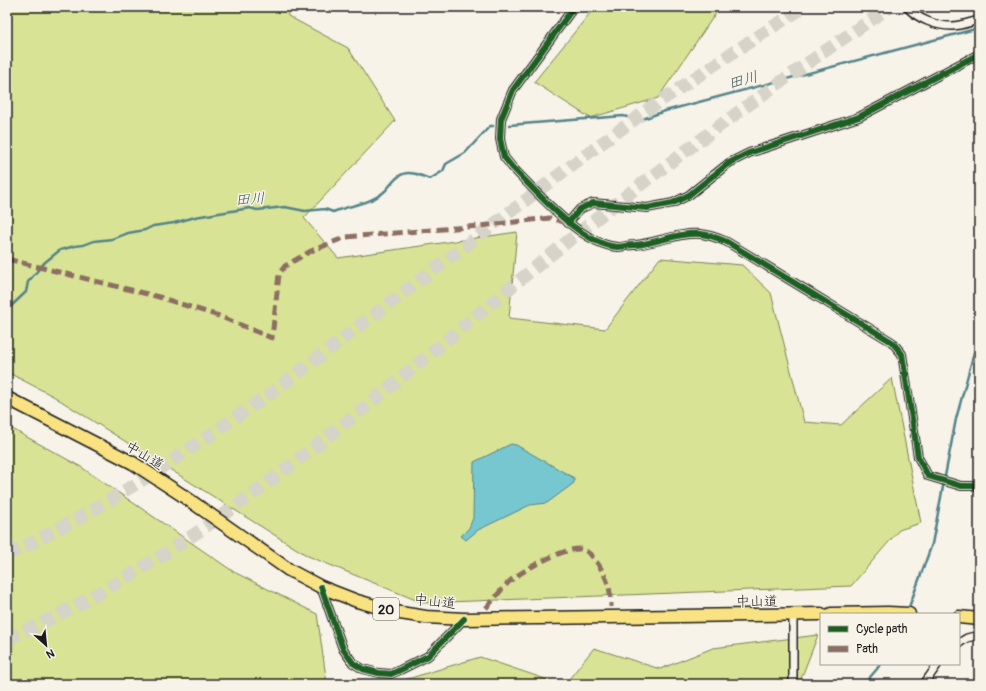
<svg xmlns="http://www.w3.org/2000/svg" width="986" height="691" font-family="Pangolin,'Klee One',sans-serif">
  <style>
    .green { fill: #d8e395; stroke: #7a8058 }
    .water { fill: #77c7d1; stroke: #538389 }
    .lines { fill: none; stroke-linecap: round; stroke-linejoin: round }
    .stream { stroke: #538389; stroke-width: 2.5 }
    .motorway-tunnel { stroke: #d6d3c9; stroke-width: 13; stroke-dasharray: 13 6; stroke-linecap: butt }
    .minor-casing { stroke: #1c1c1c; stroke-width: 10 }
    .trunk-casing { stroke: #1c1c1c; stroke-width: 15 }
    .minor { stroke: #f7f3e8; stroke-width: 7 }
    .trunk { stroke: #f8e281; stroke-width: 12 }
    .quiet { stroke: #8d6e63; stroke-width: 5; stroke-dasharray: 10 5; stroke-linecap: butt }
    .cycleway-casing { stroke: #f7f3e8; stroke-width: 8 }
    .cycleway { stroke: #1b5e20; stroke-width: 6 }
    .labels { text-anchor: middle; stroke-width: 3; stroke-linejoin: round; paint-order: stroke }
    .shield { fill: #f7f3e8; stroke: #5e5c59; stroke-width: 1 }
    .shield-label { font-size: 13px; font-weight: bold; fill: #1c1c1c }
    .street-label { font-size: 14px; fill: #1c1c1c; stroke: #f7f3e8 }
    .water-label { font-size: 15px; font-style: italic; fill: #3c585b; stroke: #f7f3e8 }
  </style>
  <rect width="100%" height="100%" fill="#f7f3e8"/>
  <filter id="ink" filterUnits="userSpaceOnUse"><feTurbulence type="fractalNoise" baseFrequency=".025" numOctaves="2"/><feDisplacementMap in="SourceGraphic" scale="8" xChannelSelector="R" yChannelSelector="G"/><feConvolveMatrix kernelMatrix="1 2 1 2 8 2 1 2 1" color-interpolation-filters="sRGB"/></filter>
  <g filter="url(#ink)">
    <path class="green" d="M7,7h280l1,9 60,32 47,73 -91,97 34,40 179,-26 -8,86 96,11 55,-71 82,7 29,28 33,129 37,3 51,-47 29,145 -22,7 -48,56 -428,17 -115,-47 -255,-160 -46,-24z
      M595,7h125l-62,91 -68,20 -56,-36z
      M7,426l74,41 153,105 83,42 10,70h-320z
      M818,635l-19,49h-234l29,-36 66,21 53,-21z
      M480,657l80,27h-169z"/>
    <path class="water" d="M511,444l5,1 58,33v5l-27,20 -17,2 -52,25 -12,10 -5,-4 8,-8 4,-10 1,-56z"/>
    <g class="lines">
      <path class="stream" d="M509,125l114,-9 17,4 25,-9 314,-83
        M7,310l19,-18 2,-10 16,-19 16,-13 15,-4 8,-1 11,-4 18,-2 16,-6 17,-3 8,-4 21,-3 21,-6 55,-9 7,2 28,-3 20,4 20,-2 8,3c17,-7 38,-8 52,-21 5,-5 11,-15 18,-17 9,-3 18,2 27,5l13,-8 3,-7 19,-11 25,-27h3
        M908,610l24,-66 24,-125 23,-85
        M864,684l13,-15 3,-5"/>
      <path class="motorway-tunnel" d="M7,554l21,-9 58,-31 55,-33 65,-43 65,-45 309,-234 73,-53 76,-51 75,-48
        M7,639c192,-85 349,-225 509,-356 120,-98 245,-190 374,-276"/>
      <defs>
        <path id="minor" d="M574,7l-61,83 -12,29 -1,20 4,18 8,10c25,25 68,77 105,80 5,0 12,-2 18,-2 22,-2 44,-13 66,-11 9,1 17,4 26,8l165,100 10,12 16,103 10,19 33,10h18
          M907,7c11,12 28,19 45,19 8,0 19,-4 27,-6
          M568,223l12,-14 13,-6 54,5 26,-5 16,-8 40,-32 20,-10 110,-36 120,-63
          M321,587l22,62 10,14 10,6 16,4 12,1 9,-4 28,-14 36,-37
          M793,616v68
          M959,643l8,-5 12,-3
          M924,684l14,-20"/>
        <path id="trunk" d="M7,398l126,65 49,32 107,75 32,17 36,14 43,12 26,4 38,2 357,-5
          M831,614l57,-1 21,1
          M959,617l20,2"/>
      </defs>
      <use href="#minor" class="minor-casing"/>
      <use href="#trunk" class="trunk-casing"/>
      <use href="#minor" class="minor"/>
      <use href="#trunk" class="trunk"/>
      <path class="quiet" d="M7,259l152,38 60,19 53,22 7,-64 6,-8 26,-15 35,-14 134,-11 70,-8 14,4
        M486,608c8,-8 15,-19 24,-27 13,-11 53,-33 70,-32 8,1 14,9 18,15 10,15 13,26 13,43"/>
      <defs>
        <path id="cycleway" d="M574,7l-61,83 -12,29 -1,20 4,18 8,10c25,25 68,77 105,80 5,0 12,-2 18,-2 22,-2 44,-13 66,-11 9,1 17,4 26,8l165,100 10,12 16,103 10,19 33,10h18
          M568,223l12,-14 13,-6 54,5 26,-5 16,-8 40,-32 20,-10 110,-36 120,-63
          M321,587l22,62 10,14 10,6 16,4 12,1 9,-4 28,-14 36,-37"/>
      </defs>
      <use href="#cycleway" class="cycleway-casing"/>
      <use href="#cycleway" class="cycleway"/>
    </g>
  </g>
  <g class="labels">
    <rect class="shield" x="373" y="598" width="26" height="22" rx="3"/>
    <g class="shield-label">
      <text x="386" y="614">20</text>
    </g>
    <g class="street-label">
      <text transform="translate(145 455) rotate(31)" y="5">中山道</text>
      <text transform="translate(435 601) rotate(6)" y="5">中山道</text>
      <text transform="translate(757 601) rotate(-1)" y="5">中山道</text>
    </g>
    <g class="water-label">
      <text transform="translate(743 80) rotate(-15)" y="5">田川</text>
      <text transform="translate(250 199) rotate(-4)" y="5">田川</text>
    </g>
  </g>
  <rect width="986" height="691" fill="none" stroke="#f7f3e8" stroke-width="24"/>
  <rect x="12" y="12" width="962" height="667" fill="none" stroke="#1c1c1c" stroke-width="1.5" filter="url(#ink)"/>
  <rect x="820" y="613" width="140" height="52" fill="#f7f3e8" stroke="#9f9d96"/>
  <rect x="828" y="626" width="20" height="6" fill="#1b5e20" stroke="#9f9d96"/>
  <text x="856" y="633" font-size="12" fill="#1c1c1c">Cycle path</text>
  <rect x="828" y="646" width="20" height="6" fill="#8d6e63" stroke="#9f9d96"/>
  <text x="856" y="653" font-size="12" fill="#1c1c1c">Path</text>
  <g transform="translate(46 645) rotate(153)" stroke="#f7f3e8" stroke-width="3" paint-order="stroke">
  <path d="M0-3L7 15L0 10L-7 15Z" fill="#1c1c1c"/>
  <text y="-6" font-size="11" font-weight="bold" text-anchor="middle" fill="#1c1c1c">N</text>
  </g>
</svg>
